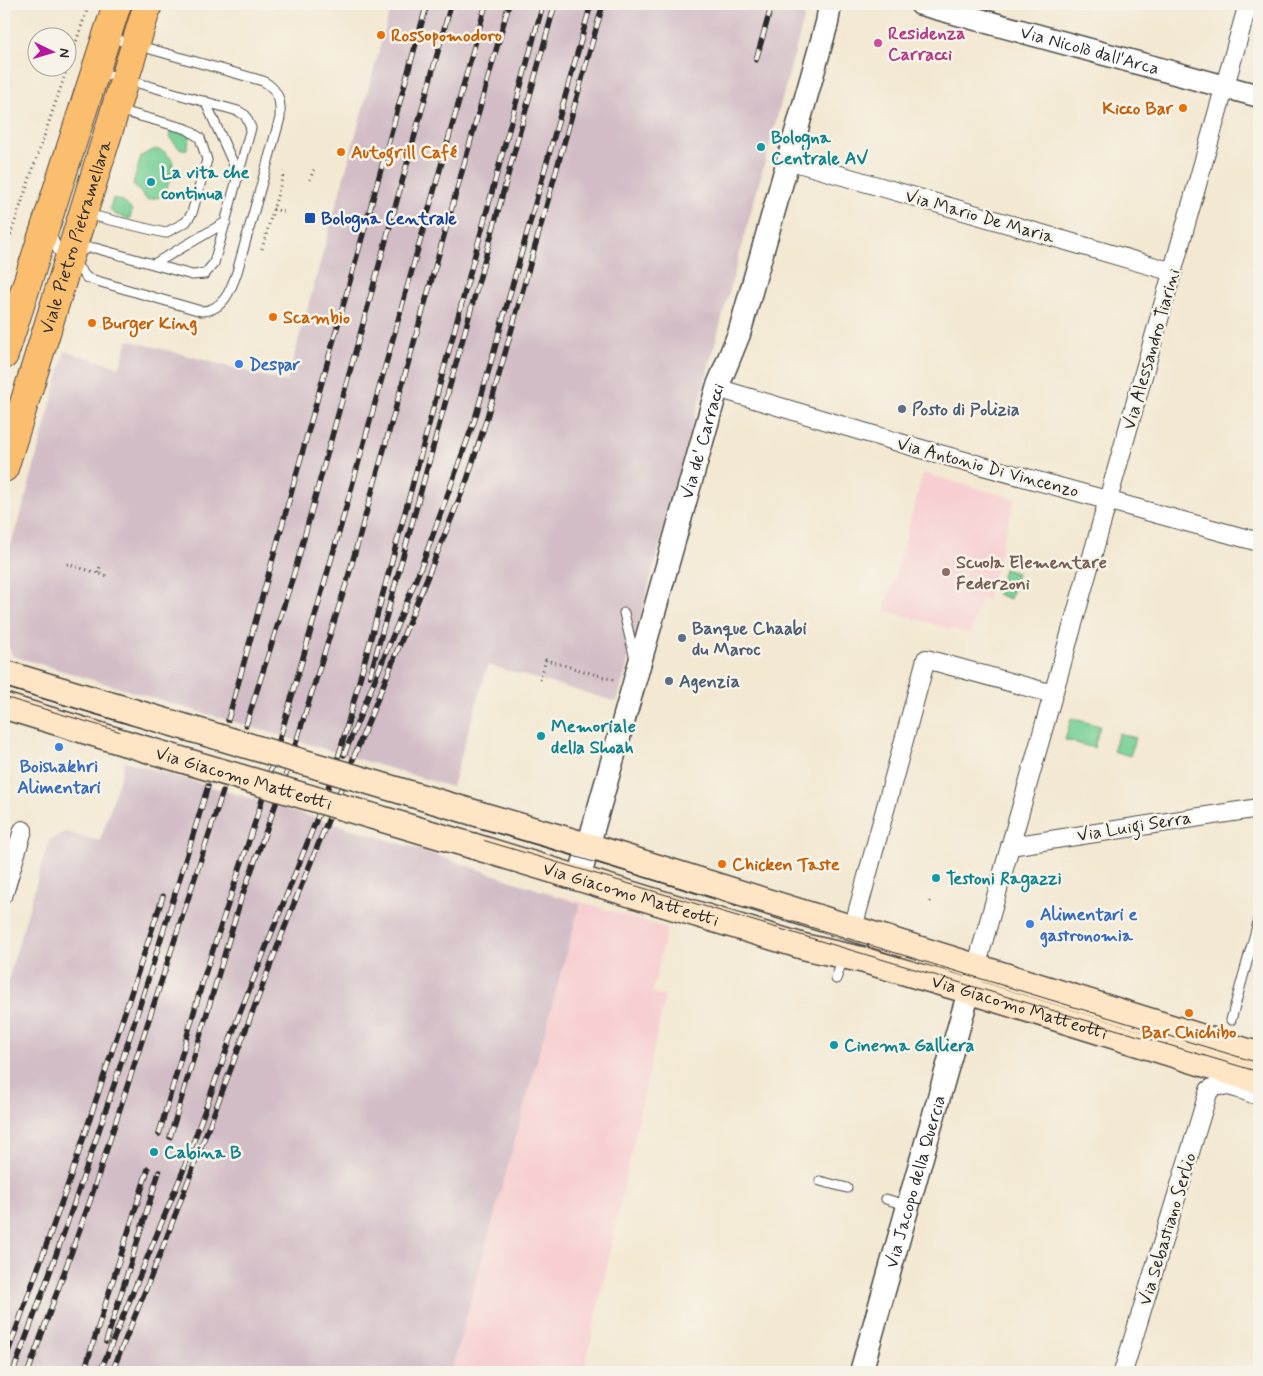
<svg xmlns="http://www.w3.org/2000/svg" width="1263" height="1376" font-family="Mynerve,sans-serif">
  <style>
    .built { fill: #f7cfd1 }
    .industrial { fill: #d2bdc6 }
    .green { fill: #78d095; stroke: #527e60 }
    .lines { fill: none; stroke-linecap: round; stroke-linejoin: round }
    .service-casing { stroke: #494744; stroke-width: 11 }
    .minor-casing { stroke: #494744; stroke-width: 20 }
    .tertiary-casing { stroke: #494744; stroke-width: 25 }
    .secondary-casing { stroke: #494744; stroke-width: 28 }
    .primary-casing { stroke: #494744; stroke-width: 30 }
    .path { stroke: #494744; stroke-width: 3; stroke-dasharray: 1 4; stroke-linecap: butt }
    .service { stroke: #fff; stroke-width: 9 }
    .minor { stroke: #fff; stroke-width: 18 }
    .tertiary { stroke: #fff; stroke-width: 22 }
    .secondary { stroke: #fde5c5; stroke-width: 25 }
    .primary { stroke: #fbbd6e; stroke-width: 28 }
    .tram { stroke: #2b2b2b; stroke-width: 1 }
    .rail-casing { stroke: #2b2b2b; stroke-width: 5.5 }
    .rail { stroke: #f7f3e8; stroke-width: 4; stroke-dasharray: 11; stroke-linecap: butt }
    .secondary-bridge-casing { stroke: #494744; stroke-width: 28; stroke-linecap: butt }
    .secondary-bridge { stroke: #fde5c5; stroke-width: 25 }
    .food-dot { fill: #e8710a; stroke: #f7f3e8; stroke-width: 2 }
    .hotel-dot { fill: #d1479c; stroke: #f7f3e8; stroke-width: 2 }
    .culture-dot { fill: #0f9aa8; stroke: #f7f3e8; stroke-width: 2 }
    .transit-dot { fill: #1a4fb4; stroke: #f7f3e8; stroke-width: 2 }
    .shop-dot { fill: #3f7fe0; stroke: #f7f3e8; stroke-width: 2 }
    .service-dot { fill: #5c6f8a; stroke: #f7f3e8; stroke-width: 2 }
    .education-dot { fill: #8d6e63; stroke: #f7f3e8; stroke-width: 2 }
    .labels { text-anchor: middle; stroke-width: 5; stroke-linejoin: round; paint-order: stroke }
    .hotel-label { font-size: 18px; font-weight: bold; fill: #b23c85; stroke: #f7f3e8; text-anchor: start }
    .food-label { font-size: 18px; font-weight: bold; fill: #c56008; stroke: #f7f3e8; text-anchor: start }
    .street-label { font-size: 18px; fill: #2b2b2b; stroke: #f7f3e8 }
    .culture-label { font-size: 18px; font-weight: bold; fill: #0d838f; stroke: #f7f3e8; text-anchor: start }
    .transit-label { font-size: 18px; font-weight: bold; fill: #164399; stroke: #f7f3e8; text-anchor: start }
    .shop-label { font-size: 18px; font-weight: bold; fill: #366cbe; stroke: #f7f3e8; text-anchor: start }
    .service-label { font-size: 18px; font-weight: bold; fill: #4e5e75; stroke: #f7f3e8; text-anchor: start }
    .education-label { font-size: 18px; font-weight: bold; fill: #785e54; stroke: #f7f3e8; text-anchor: start }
  </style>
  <rect width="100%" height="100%" fill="#f7f3e8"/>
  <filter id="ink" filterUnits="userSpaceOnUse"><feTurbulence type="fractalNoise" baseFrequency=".02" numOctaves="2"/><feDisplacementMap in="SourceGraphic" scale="10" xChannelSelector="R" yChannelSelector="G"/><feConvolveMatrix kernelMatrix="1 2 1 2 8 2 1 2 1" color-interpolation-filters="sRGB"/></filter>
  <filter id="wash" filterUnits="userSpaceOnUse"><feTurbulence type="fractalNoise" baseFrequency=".0096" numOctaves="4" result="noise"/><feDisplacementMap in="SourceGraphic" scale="20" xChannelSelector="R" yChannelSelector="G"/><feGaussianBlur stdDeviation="1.12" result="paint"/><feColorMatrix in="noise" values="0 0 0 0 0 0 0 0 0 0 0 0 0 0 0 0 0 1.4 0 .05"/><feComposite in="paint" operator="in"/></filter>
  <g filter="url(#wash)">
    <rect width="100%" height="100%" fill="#f3e8d2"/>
    <path class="built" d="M923,473l92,26 -28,101 -6,-2 -11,36 -86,-24 5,-18h2z
      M561,896l106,32 -15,65 13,4 -81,375h-157z"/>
    <path class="industrial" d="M392,4h416l-191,698 -129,-37 -36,122 -439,-131 -9,-18v-73l20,-62 41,-152 55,16 8,-27 159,42z
      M125,761l290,87 165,56 -129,468h-447v-379l45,-153 16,-8 35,9z"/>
    <path class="green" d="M171,129l20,6 -5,15 -7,-2 -10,-11z
      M155,149l10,3 8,9 -2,17 -8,18 -16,4 -14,-16 8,-28z
      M113,198l10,3 9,9 -2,9 -16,-5 -4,-6z
      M1004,569l13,4 -7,26 -13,-5z
      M1071,718l29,8 -6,22 -29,-8z
      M1119,733l17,5 -6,18 -17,-5z"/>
  </g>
  <g filter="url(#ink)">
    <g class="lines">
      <defs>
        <path id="service" d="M205,101l34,75
          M86,214l79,19 21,-11 6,-9 15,-53 -7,-22 -13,-9 -69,-19
          M51,234l7,17 11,6 18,21 114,33c22,0 30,-21 36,-39l43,-154c1,-17 -1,-28 -17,-37l-155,-44
          M76,254l12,-6h7l97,27 13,-1 9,-11 37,-135 -6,-13 -7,-4 -139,-39
          M154,264l72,-42
          M624,613l11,46
          M836,979l7,-21
          M1231,1020l28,-101
          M820,1181l27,7
          M886,1199l22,7"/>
        <path id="minor" d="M788,160l385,112
          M717,388l197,59 345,95
          M1010,846l249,-38
          M4,893l19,-63
          M853,928l73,-269 127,35
          M973,978l275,-974
          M1123,1372l86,-282c13,-11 36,2 50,6"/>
        <g id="tertiary">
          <path id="s1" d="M921,4l338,92"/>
          <path id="s2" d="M579,879l138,-491 22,-54 88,-311 3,-19"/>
          <path id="s3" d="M861,1372l108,-381"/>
        </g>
        <g id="secondary">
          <path d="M4,673l130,39"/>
          <path d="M4,706l121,37"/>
          <path d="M482,815l107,31 670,209"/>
          <path id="s4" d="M473,846l332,101 58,13 106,31 290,90"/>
        </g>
        <g id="primary">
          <path d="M4,355l113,-351"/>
          <path id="s5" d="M4,468l144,-464"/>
        </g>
      </defs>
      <use href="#service" class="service-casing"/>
      <use href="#minor" class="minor-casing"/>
      <use href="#tertiary" class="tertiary-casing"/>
      <use href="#secondary" class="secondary-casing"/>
      <use href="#primary" class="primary-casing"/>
      <path class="path" d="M310,180l5,-14
        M273,209l11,3
        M262,249l22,-77
        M4,254l85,-250
        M67,564l40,12
        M98,573l3,-9
        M540,680l6,-20 68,20
        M930,902l1,-3"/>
      <use href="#service" class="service"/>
      <use href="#minor" class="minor"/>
      <use href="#tertiary" class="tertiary"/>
      <use href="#secondary" class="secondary"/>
      <use href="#primary" class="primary"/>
      <path class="tram" d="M4,687l684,203 571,173
        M4,697l1255,375"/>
      <defs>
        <path id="rail" d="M756,60l16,-56
          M370,676l185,-672
          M228,720l199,-716
          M246,725l50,-158 155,-563
          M344,755l79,-193 52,-143 116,-415
          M159,1134l45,-157 56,-170 80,-278 146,-525
          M170,1137l71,-238 41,-112 65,-206 162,-577
          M106,1342l53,-170
          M4,1363l67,-187 92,-280
          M13,1372c73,-192 135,-389 195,-586
          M28,1372l62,-171 133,-410
          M84,1372l64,-203
          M100,1372l83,-201 55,-153 85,-215 18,-55 202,-744
          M112,1372l49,-120 130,-341 176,-431 19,-59 117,-417"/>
      </defs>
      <use href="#rail" class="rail-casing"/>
      <use href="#rail" class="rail"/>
      <defs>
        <g id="secondary-bridge">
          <path d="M134,712l348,103"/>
          <path id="s6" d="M125,743l348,103"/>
        </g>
      </defs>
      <use href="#secondary-bridge" class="secondary-bridge-casing"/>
      <use href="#secondary-bridge" class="secondary-bridge"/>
    </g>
  </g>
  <g class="food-dot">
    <circle cx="381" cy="35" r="5"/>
    <circle cx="1183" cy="108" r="5"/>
    <circle cx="341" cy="152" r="5"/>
    <circle cx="273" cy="317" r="5"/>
    <circle cx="92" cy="323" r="5"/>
    <circle cx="722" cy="864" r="5"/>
    <circle cx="1189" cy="1013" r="5"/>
  </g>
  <circle class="hotel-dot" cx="878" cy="43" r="5"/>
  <g class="culture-dot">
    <circle cx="761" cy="147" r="5"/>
    <circle cx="151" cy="182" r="5"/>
    <circle cx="541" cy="736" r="5"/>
    <circle cx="936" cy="878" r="5"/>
    <circle cx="834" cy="1045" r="5"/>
    <circle cx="154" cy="1152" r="5"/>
  </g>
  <rect class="transit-dot" x="304" y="212" width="12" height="12" rx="2.5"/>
  <g class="shop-dot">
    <circle cx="239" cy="364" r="5"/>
    <circle cx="59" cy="747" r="5"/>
    <circle cx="1030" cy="924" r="5"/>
  </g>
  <g class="service-dot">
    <circle cx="902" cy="409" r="5"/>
    <circle cx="682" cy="638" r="5"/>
    <circle cx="669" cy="681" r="5"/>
  </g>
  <circle class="education-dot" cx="946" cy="572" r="5"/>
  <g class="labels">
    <g class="hotel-label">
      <text x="888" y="39">Residenza<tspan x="888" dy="21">Carracci</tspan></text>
    </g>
    <g class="food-label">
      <text x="391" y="41">Rossopomodoro</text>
      <text x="1173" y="114" text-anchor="end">Kicco Bar</text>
      <text x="351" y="158">Autogrill Café</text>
      <text x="283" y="323">Scambio</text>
      <text x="102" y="329">Burger King</text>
      <text x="732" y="870">Chicken Taste</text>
      <text x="1189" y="1038" text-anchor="middle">Bar Chichibo</text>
    </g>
    <g class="street-label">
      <text dy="6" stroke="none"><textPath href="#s1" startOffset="175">Via Nicolò dall'Arca</textPath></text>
      <text transform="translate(980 216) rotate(16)" y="6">Via Mario De Maria</text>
      <text dy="6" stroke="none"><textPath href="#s5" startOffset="242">Viale Pietro Pietramellara</textPath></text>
      <text transform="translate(1151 349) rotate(-74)" y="6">Via Alessandro Tiarini</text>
      <text dy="6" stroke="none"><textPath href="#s2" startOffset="455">Via de' Carracci</textPath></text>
      <text transform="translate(988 467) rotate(15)" y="6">Via Antonio Di Vincenzo</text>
      <text dy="6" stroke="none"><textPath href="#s6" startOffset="124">Via Giacomo Matteotti</textPath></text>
      <text transform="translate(1134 826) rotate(-9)" y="6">Via Luigi Serra</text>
      <text dy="6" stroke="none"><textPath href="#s4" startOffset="165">Via Giacomo Matteotti</textPath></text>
      <text dy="6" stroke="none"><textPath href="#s4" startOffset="570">Via Giacomo Matteotti</textPath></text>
      <text dy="6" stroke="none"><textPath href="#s3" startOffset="198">Via Jacopo della Quercia</textPath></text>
      <text transform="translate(1167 1229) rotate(-73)" y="6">Via Sebastiano Serlio</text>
    </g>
    <g class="culture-label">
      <text x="771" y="143">Bologna<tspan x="771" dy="21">Centrale AV</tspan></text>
      <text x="161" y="178">La vita che<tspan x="161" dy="21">continua</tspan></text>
      <text x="551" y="732">Memoriale<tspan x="551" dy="21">della Shoah</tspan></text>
      <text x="946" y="884">Testoni Ragazzi</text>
      <text x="844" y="1051">Cinema Galliera</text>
      <text x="164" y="1158">Cabina B</text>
    </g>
    <g class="transit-label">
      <text x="321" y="224">Bologna Centrale</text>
    </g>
    <g class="shop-label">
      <text x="249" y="370">Despar</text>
      <text x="59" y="772" text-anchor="middle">Boishakhri<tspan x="59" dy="21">Alimentari</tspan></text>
      <text x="1040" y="920">Alimentari e<tspan x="1040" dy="21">gastronomia</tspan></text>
    </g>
    <g class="service-label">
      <text x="912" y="415">Posto di Polizia</text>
      <text x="692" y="634">Banque Chaabi<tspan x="692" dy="21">du Maroc</tspan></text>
      <text x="679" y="687">Agenzia</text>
    </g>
    <g class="education-label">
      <text x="956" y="568">Scuola Elementare<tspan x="956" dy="21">Federzoni</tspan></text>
    </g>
  </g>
  <rect width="1263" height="1376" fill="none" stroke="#f7f3e8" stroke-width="20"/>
  <g transform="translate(52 52) rotate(95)"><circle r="24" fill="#f7f3e8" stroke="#a5a39c"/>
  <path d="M0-4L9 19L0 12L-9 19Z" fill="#b5179e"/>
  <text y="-8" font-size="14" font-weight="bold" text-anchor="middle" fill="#2b2b2b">N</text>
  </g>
</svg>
